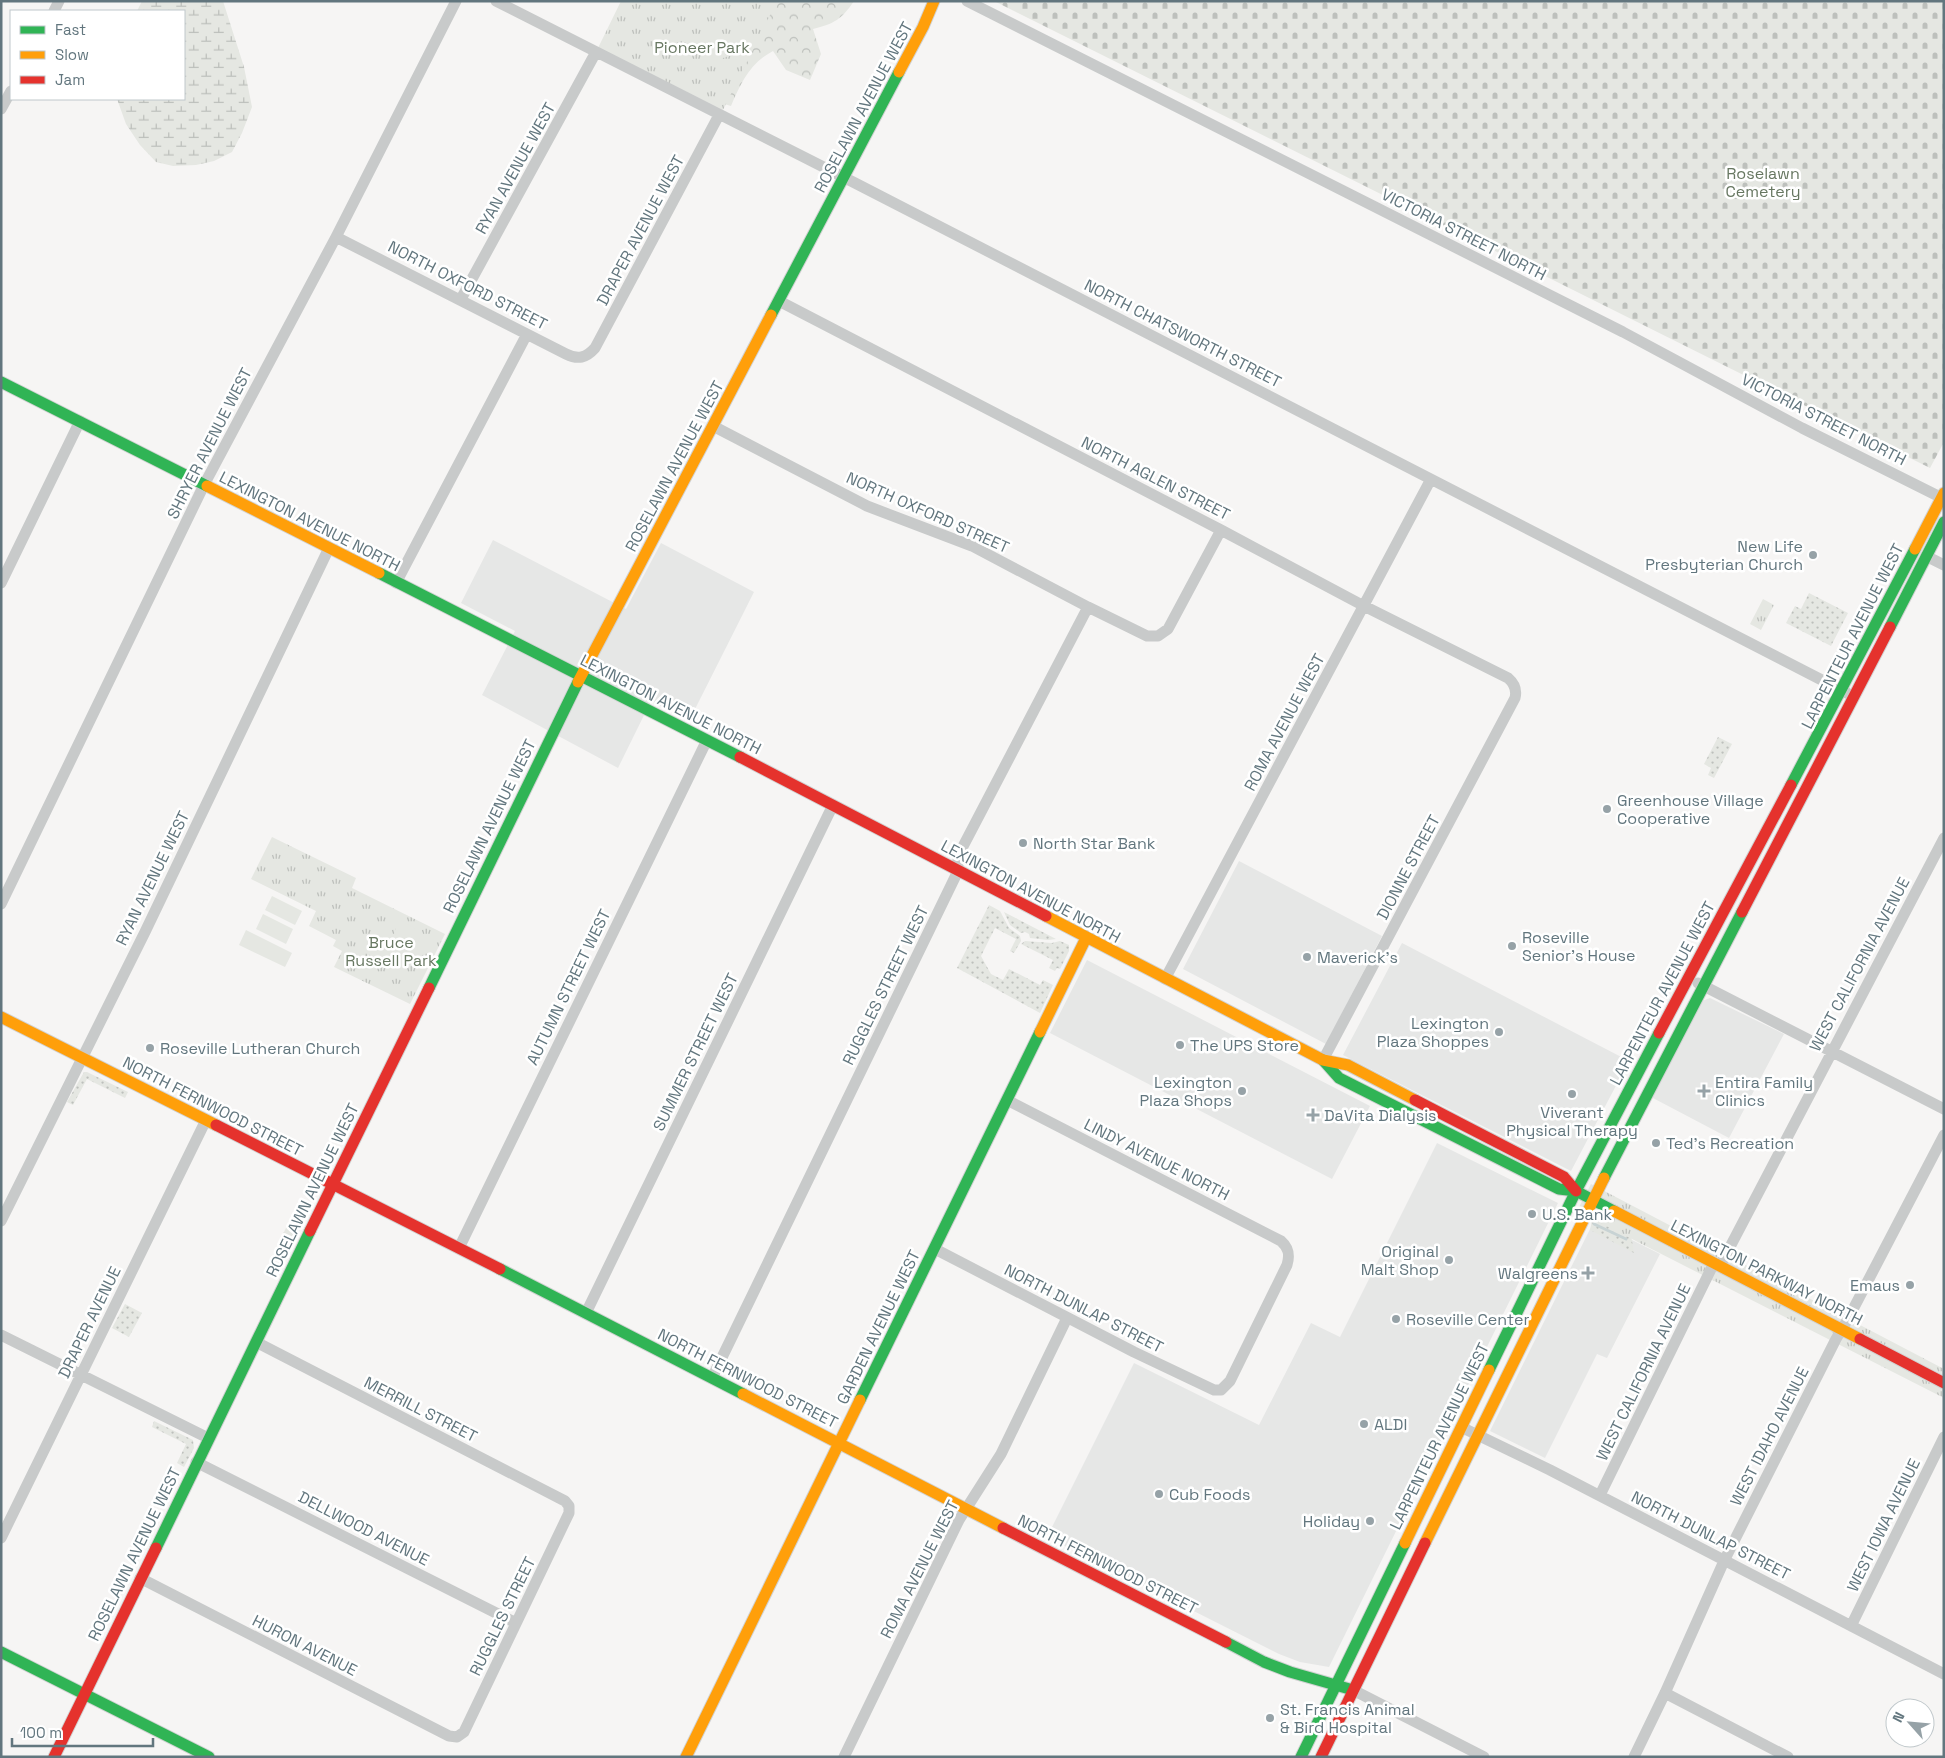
<svg xmlns="http://www.w3.org/2000/svg" width="1945" height="1758" font-family="'Space Grotesk',sans-serif">
  <style>
    .built { fill: #e6e7e6 }
    .grass { fill: url(#grass-dots) }
    .forest { fill: url(#forest-crowns) }
    .wetland { fill: url(#wetland-marsh) }
    .cemetery { fill: url(#cemetery-stones) }
    .park { fill: url(#park-tufts) }
    .pitch { fill: #e5e7e2 }
    .lines { fill: none; stroke-linecap: round; stroke-linejoin: round }
    .stream { stroke: #c8d3d4; stroke-width: 3 }
    .fast-casing { stroke: #d1d2d2; stroke-width: 13 }
    .slow-casing { stroke: #d1d2d2; stroke-width: 13 }
    .jam-casing { stroke: #d1d2d2; stroke-width: 13 }
    .street { stroke: #c8caca; stroke-width: 11 }
    .fast { stroke: #30b455; stroke-width: 11 }
    .slow { stroke: #ff9f0a; stroke-width: 11 }
    .jam { stroke: #e5322d; stroke-width: 11 }
    .poi-dot { fill: #96a2a7; stroke: #fff; stroke-width: 2 }
    .labels { text-anchor: middle; stroke-width: 5; stroke-linejoin: round; paint-order: stroke }
    .park-label { font-size: 16px; fill: #677761; stroke: #fff }
    .street-label { font-size: 16px; fill: #62767e; stroke: #fff }
    .poi-label { font-size: 16px; fill: #62767e; stroke: #fff; text-anchor: start }
  </style>
  <defs>
    <pattern id="grass-dots" width="8" height="8" patternUnits="userSpaceOnUse" patternTransform="scale(1.25)"><rect width="8" height="8" fill="#e5e7e2"/><path d="M2 2h.1M6 6h.1" fill="none" stroke="#bdc0bc" stroke-width="1.8" stroke-linecap="round"/></pattern>
    <pattern id="forest-crowns" width="20" height="18" patternUnits="userSpaceOnUse" patternTransform="scale(1.25)"><rect width="20" height="18" fill="#e5e7e2"/><path d="M2 6a3 3 0 1 1 6 0M12 15a3 3 0 1 1 6 0" fill="none" stroke="#bdc0bc"/></pattern>
    <pattern id="wetland-marsh" width="20" height="14" patternUnits="userSpaceOnUse" patternTransform="scale(1.25)"><rect width="20" height="14" fill="#e5e7e2"/><path d="M1 5h8M5 5V1M11 12h8M15 12V8" fill="none" stroke="#bdc0bc"/></pattern>
    <pattern id="cemetery-stones" width="16" height="16" patternUnits="userSpaceOnUse" patternTransform="scale(1.25)"><rect width="16" height="16" fill="#e5e7e2"/><path d="M2 7V4a2 2 0 0 1 4 0v3zM10 15v-3a2 2 0 0 1 4 0v3z" fill="#bdc0bc"/></pattern>
    <pattern id="park-tufts" width="24" height="20" patternUnits="userSpaceOnUse" patternTransform="scale(1.25)"><rect width="24" height="20" fill="#e5e7e2"/><path d="M3 7l-1-3M5 7V3M7 7l1-3M15 17l-1-3M17 17v-4M19 17l1-3" fill="none" stroke="#bdc0bc"/></pattern>
  </defs>
  <rect width="100%" height="100%" fill="#f6f5f4"/>
  <path class="built" d="M493,540l133,69 35,-66 93,49 -65,129 -38,-20 -33,67 -136,-73 33,-64 -54,-28z
    M1239,861l143,75 -56,108 -143,-75z
    M1402,943l227,118 -58,110 -228,-116z
    M1087,960l283,146 -38,73 -282,-146z
    M1710,998l74,36 -55,104 -78,-41 51,-96z
    M1437,1143l121,60 -229,464 -29,-5 -21,-8 -232,-117 87,-174 125,62 52,-102 29,14z
    M1594,1221l66,33 -53,104 -10,-4 -52,104 -55,-27z"/>
  <path class="grass" d="M1809,593l39,20 -17,33 -45,-23 9,-17 6,3z
    M1718,737l14,7 -18,34 -6,-3 3,-7 -7,-4z
    M989,905l11,6 9,17 11,8 1,5 -7,12 -4,-2 6,-12 -21,-11 -14,28 10,18 12,6 6,-11 31,16 3,-5 10,5 -13,28 -83,-45z
    M1004,912l52,27 -8,1 -18,-2 -1,-4 -4,-2 -4,1 -11,-8z
    M1025,941l27,2 8,-2 9,4v6l-9,18 -3,-1 -2,3 -6,-3 4,-8 -32,-16z
    M84,1072h3l41,20 -3,6 -38,-19 -14,26 -6,-3z
    M1597,1219l34,16 3,18 -44,-23 2,-10z
    M287,1226l12,6 -11,22 -12,-6z
    M125,1304l17,9 -13,24 -17,-9z
    M154,1421l39,19 1,8 -10,19 -7,-4 9,-19 -34,-17z"/>
  <path class="forest" d="M763,1h91c-12,18 -20,23 -41,28l8,25 -11,26 -24,-10 -13,-19c-23,12 -32,32 -42,55l-10,-3z"/>
  <path class="wetland" d="M142,1h81l21,66 8,40 -10,26 -10,19 -18,9 -18,4 -23,1 -17,-4 -16,-17 -14,-21 -9,-25h67v-88h-47z"/>
  <path class="cemetery" d="M994,1h950v441l-14,26z"/>
  <path class="park" d="M621,1h156l-54,109 -125,-62z
    M1763,599l11,6 -13,25 -11,-6z
    M272,837l84,41 -4,10 93,46 -35,70 -76,-37 8,-16 -9,-5 3,-6 -27,-14 7,-15 -65,-32z
    M1591,1184l353,185v29l-367,-187z"/>
  <path class="pitch" d="M726,36l6,19 -18,6 -6,-19z
    M272,896l30,15 -7,14 -30,-15z
    M263,914l30,15 -7,15 -30,-15z
    M400,920l23,13 -14,26c-18,-11 -19,-22 -9,-39z
    M246,930l46,23 -7,14 -46,-22z
    M352,949l28,14 -7,14 -28,-14z"/>
  <g class="lines">
    <path class="stream" d="M1594,1224l32,15"/>
    <defs>
      <path id="fast" d="M771,315l128,-243
        M1,382l206,104
        M379,573l361,184
        M1890,627l54,-105
        M1791,785l124,-236
        M429,988l149,-306
        M1323,1060l16,18 220,111 17,2 38,20
        M1604,1178l138,-266
        M500,1269l243,125
        M1489,1370l87,-179 83,-158
        M860,1400l180,-368
        M156,1548l154,-317
        M1226,1642l38,20 26,10 63,18
        M1,1652l208,105
        M1301,1757l104,-214"/>
      <path id="slow" d="M899,72l24,-45 11,-26
        M207,486l172,87
        M1915,549l29,-56
        M578,682l193,-367
        M1046,916l277,144 25,5 67,35
        M1,1017l215,108
        M1040,1032l46,-94
        M1614,1211l246,128
        M743,1394l260,134
        M1405,1543l84,-173
        M1425,1543l179,-365
        M686,1757l174,-357"/>
      <path id="jam" d="M740,757l306,159
        M1742,912l148,-285
        M1659,1033l132,-248
        M1415,1100l149,77 12,14
        M216,1125l284,144
        M310,1231l119,-243
        M1860,1339l84,44
        M1003,1528l223,114
        M54,1757l102,-209
        M1321,1757l104,-214"/>
    </defs>
    <use href="#fast" class="fast-casing"/>
    <use href="#slow" class="slow-casing"/>
    <use href="#jam" class="jam-casing"/>
    <path class="street" d="M496,1l359,182 992,510
      M967,1l656,331 179,96 142,71
      M54,11l5,-10
      M1,109l10,-18
      M336,237l230,117c12,6 20,4 29,-6l124,-233
      M461,299l135,-247
      M779,301l442,229 143,76 144,72c7,6 9,12 7,20l-192,362
      M713,426l154,80 105,40 116,61 59,29h11l10,-7 53,-99
      M1926,556l18,9
      M1,583l79,-162
      M396,583l131,-249
      M1,904l203,-419 132,-248 120,-236
      M1165,979l266,-500
      M1698,983l246,126
      M1,1221l144,-289 184,-384
      M459,1248l248,-508
      M935,1249l199,103 80,38h7l9,-9 57,-116c3,-10 2,-17 -6,-24l-274,-141
      M1720,1266l224,-428
      M586,1313l247,-508
      M1,1335l207,103
      M712,1378l246,-507v-15l130,-249
      M1461,1427l89,43 394,204
      M196,1462l320,161
      M1600,1495l114,-232
      M1,1538l205,-418
      M140,1578l309,158 8,1 7,-5 105,-219v-7l-4,-5 -309,-159
      M1851,1626l93,-189
      M1353,1690l131,67
      M1665,1693l123,64
      M844,1757l115,-237 42,-66 66,-136
      M1634,1757l31,-64 59,-132 112,-222 12,-20 96,-184"/>
    <use href="#fast" class="fast"/>
    <use href="#slow" class="slow"/>
    <use href="#jam" class="jam"/>
  </g>
  <g class="poi-dot">
    <circle cx="1813" cy="555" r="5"/>
    <circle cx="1607" cy="809" r="5"/>
    <circle cx="1023" cy="843" r="5"/>
    <circle cx="1512" cy="946" r="5"/>
    <circle cx="1307" cy="957" r="5"/>
    <circle cx="1499" cy="1032" r="5"/>
    <circle cx="1180" cy="1045" r="5"/>
    <circle cx="150" cy="1048" r="5"/>
    <circle cx="1242" cy="1091" r="5"/>
    <path d="M1701.5 1083.5h5v5h5v5h-5v5h-5v-5h-5v-5h5z"/>
    <circle cx="1572" cy="1094" r="5"/>
    <path d="M1310.5 1107.5h5v5h5v5h-5v5h-5v-5h-5v-5h5z"/>
    <circle cx="1656" cy="1143" r="5"/>
    <circle cx="1532" cy="1214" r="5"/>
    <circle cx="1449" cy="1260" r="5"/>
    <path d="M1585.5 1265.5h5v5h5v5h-5v5h-5v-5h-5v-5h5z"/>
    <circle cx="1910" cy="1285" r="5"/>
    <circle cx="1396" cy="1319" r="5"/>
    <circle cx="1364" cy="1424" r="5"/>
    <circle cx="1159" cy="1494" r="5"/>
    <circle cx="1370" cy="1521" r="5"/>
    <circle cx="1270" cy="1718" r="5"/>
  </g>
  <g class="labels">
    <g class="park-label">
      <text x="702" y="53">Pioneer Park</text>
      <text x="1763" y="179">Roselawn<tspan x="1763" dy="18">Cemetery</tspan></text>
      <text x="391" y="948">Bruce<tspan x="391" dy="18">Russell Park</tspan></text>
    </g>
    <g class="street-label">
      <text transform="translate(863 107) rotate(-62)" y="6">ROSELAWN AVENUE WEST</text>
      <text transform="translate(515 168) rotate(-61)" y="6">RYAN AVENUE WEST</text>
      <text transform="translate(640 230) rotate(-62)" y="6">DRAPER AVENUE WEST</text>
      <text transform="translate(1464 234) rotate(27)" y="6">VICTORIA STREET NORTH</text>
      <text transform="translate(468 285) rotate(27)" y="6">NORTH OXFORD STREET</text>
      <text transform="translate(1183 333) rotate(27)" y="6">NORTH CHATSWORTH STREET</text>
      <text transform="translate(1824 419) rotate(27)" y="6">VICTORIA STREET NORTH</text>
      <text transform="translate(209 443) rotate(-63)" y="6">SHRYER AVENUE WEST</text>
      <text transform="translate(674 466) rotate(-62)" y="6">ROSELAWN AVENUE WEST</text>
      <text transform="translate(1156 478) rotate(27)" y="6">NORTH AGLEN STREET</text>
      <text transform="translate(928 512) rotate(24)" y="6">NORTH OXFORD STREET</text>
      <text transform="translate(310 521) rotate(27)" y="6">LEXINGTON AVENUE NORTH</text>
      <text transform="translate(1852 636) rotate(-63)" y="6">LARPENTEUR AVENUE WEST</text>
      <text transform="translate(671 704) rotate(27)" y="6">LEXINGTON AVENUE NORTH</text>
      <text transform="translate(1284 722) rotate(-62)" y="6">ROMA AVENUE WEST</text>
      <text transform="translate(489 826) rotate(-64)" y="6">ROSELAWN AVENUE WEST</text>
      <text transform="translate(1408 867) rotate(-62)" y="6">DIONNE STREET</text>
      <text transform="translate(152 878) rotate(-64)" y="6">RYAN AVENUE WEST</text>
      <text transform="translate(1031 891) rotate(28)" y="6">LEXINGTON AVENUE NORTH</text>
      <text transform="translate(1859 964) rotate(-62)" y="6">WEST CALIFORNIA AVENUE</text>
      <text transform="translate(885 985) rotate(-64)" y="6">RUGGLES STREET WEST</text>
      <text transform="translate(568 987) rotate(-64)" y="6">AUTUMN STREET WEST</text>
      <text transform="translate(1662 993) rotate(-62)" y="6">LARPENTEUR AVENUE WEST</text>
      <text transform="translate(695 1052) rotate(-64)" y="6">SUMMER STREET WEST</text>
      <text transform="translate(213 1106) rotate(27)" y="6">NORTH FERNWOOD STREET</text>
      <text transform="translate(1157 1159) rotate(27)" y="6">LINDY AVENUE NORTH</text>
      <text transform="translate(312 1190) rotate(-64)" y="6">ROSELAWN AVENUE WEST</text>
      <text transform="translate(1767 1272) rotate(27)" y="6">LEXINGTON PARKWAY NORTH</text>
      <text transform="translate(1084 1308) rotate(27)" y="6">NORTH DUNLAP STREET</text>
      <text transform="translate(89 1322) rotate(-64)" y="6">DRAPER AVENUE</text>
      <text transform="translate(878 1327) rotate(-64)" y="6">GARDEN AVENUE WEST</text>
      <text transform="translate(1643 1372) rotate(-64)" y="6">WEST CALIFORNIA AVENUE</text>
      <text transform="translate(748 1378) rotate(27)" y="6">NORTH FERNWOOD STREET</text>
      <text transform="translate(421 1409) rotate(27)" y="6">MERRILL STREET</text>
      <text transform="translate(1439 1436) rotate(-64)" y="6">LARPENTEUR AVENUE WEST</text>
      <text transform="translate(1769 1436) rotate(-63)" y="6">WEST IDAHO AVENUE</text>
      <text transform="translate(1883 1525) rotate(-64)" y="6">WEST IOWA AVENUE</text>
      <text transform="translate(364 1528) rotate(27)" y="6">DELLWOOD AVENUE</text>
      <text transform="translate(1711 1535) rotate(27)" y="6">NORTH DUNLAP STREET</text>
      <text transform="translate(134 1554) rotate(-64)" y="6">ROSELAWN AVENUE WEST</text>
      <text transform="translate(1108 1564) rotate(27)" y="6">NORTH FERNWOOD STREET</text>
      <text transform="translate(919 1569) rotate(-63)" y="6">ROMA AVENUE WEST</text>
      <text transform="translate(502 1616) rotate(-64)" y="6">RUGGLES STREET</text>
      <text transform="translate(305 1645) rotate(27)" y="6">HURON AVENUE</text>
    </g>
    <g class="poi-label">
      <text x="1803" y="552" text-anchor="end">New Life<tspan x="1803" dy="18">Presbyterian Church</tspan></text>
      <text x="1617" y="806">Greenhouse Village<tspan x="1617" dy="18">Cooperative</tspan></text>
      <text x="1033" y="849">North Star Bank</text>
      <text x="1522" y="943">Roseville<tspan x="1522" dy="18">Senior's House</tspan></text>
      <text x="1317" y="963">Maverick's</text>
      <text x="1489" y="1029" text-anchor="end">Lexington<tspan x="1489" dy="18">Plaza Shoppes</tspan></text>
      <text x="1190" y="1051">The UPS Store</text>
      <text x="160" y="1054">Roseville Lutheran Church</text>
      <text x="1232" y="1088" text-anchor="end">Lexington<tspan x="1232" dy="18">Plaza Shops</tspan></text>
      <text x="1715" y="1088">Entira Family<tspan x="1715" dy="18">Clinics</tspan></text>
      <text x="1572" y="1118" text-anchor="middle">Viverant<tspan x="1572" dy="18">Physical Therapy</tspan></text>
      <text x="1324" y="1121">DaVita Dialysis</text>
      <text x="1666" y="1149">Ted's Recreation</text>
      <text x="1542" y="1220">U.S. Bank</text>
      <text x="1439" y="1257" text-anchor="end">Original<tspan x="1439" dy="18">Malt Shop</tspan></text>
      <text x="1578" y="1279" text-anchor="end">Walgreens</text>
      <text x="1900" y="1291" text-anchor="end">Emaus</text>
      <text x="1406" y="1325">Roseville Center</text>
      <text x="1374" y="1430">ALDI</text>
      <text x="1169" y="1500">Cub Foods</text>
      <text x="1360" y="1527" text-anchor="end">Holiday</text>
      <text x="1280" y="1715">St. Francis Animal<tspan x="1280" dy="18">&amp; Bird Hospital</tspan></text>
    </g>
  </g>
  <rect width="1945" height="1758" fill="none" stroke="#62767e" stroke-width="5"/>
  <rect x="10" y="10" width="175" height="90" fill="#ffffff" stroke="#c0c8cb"/>
  <rect x="20" y="26" width="25" height="8" fill="#30b455" stroke="#c0c8cb"/>
  <text x="55" y="35" font-size="15" fill="#62767e">Fast</text>
  <rect x="20" y="51" width="25" height="8" fill="#ff9f0a" stroke="#c0c8cb"/>
  <text x="55" y="60" font-size="15" fill="#62767e">Slow</text>
  <rect x="20" y="76" width="25" height="8" fill="#e5322d" stroke="#c0c8cb"/>
  <text x="55" y="85" font-size="15" fill="#62767e">Jam</text>
  <g transform="translate(1910 1723) rotate(297)"><circle r="24" fill="#ffffff" stroke="#c0c8cb"/>
  <path d="M0-4L9 19L0 12L-9 19Z" fill="#96a2a7"/>
  <text y="-8" font-size="14" font-weight="bold" text-anchor="middle" fill="#62767e">N</text>
  </g>
  <path d="M12 1738v8h141v-8" fill="none" stroke="#62767e" stroke-width="2.5"/>
  <text x="20" y="1738" font-size="15" fill="#62767e" stroke="#ffffff" stroke-width="4" paint-order="stroke">100 m</text>
</svg>
